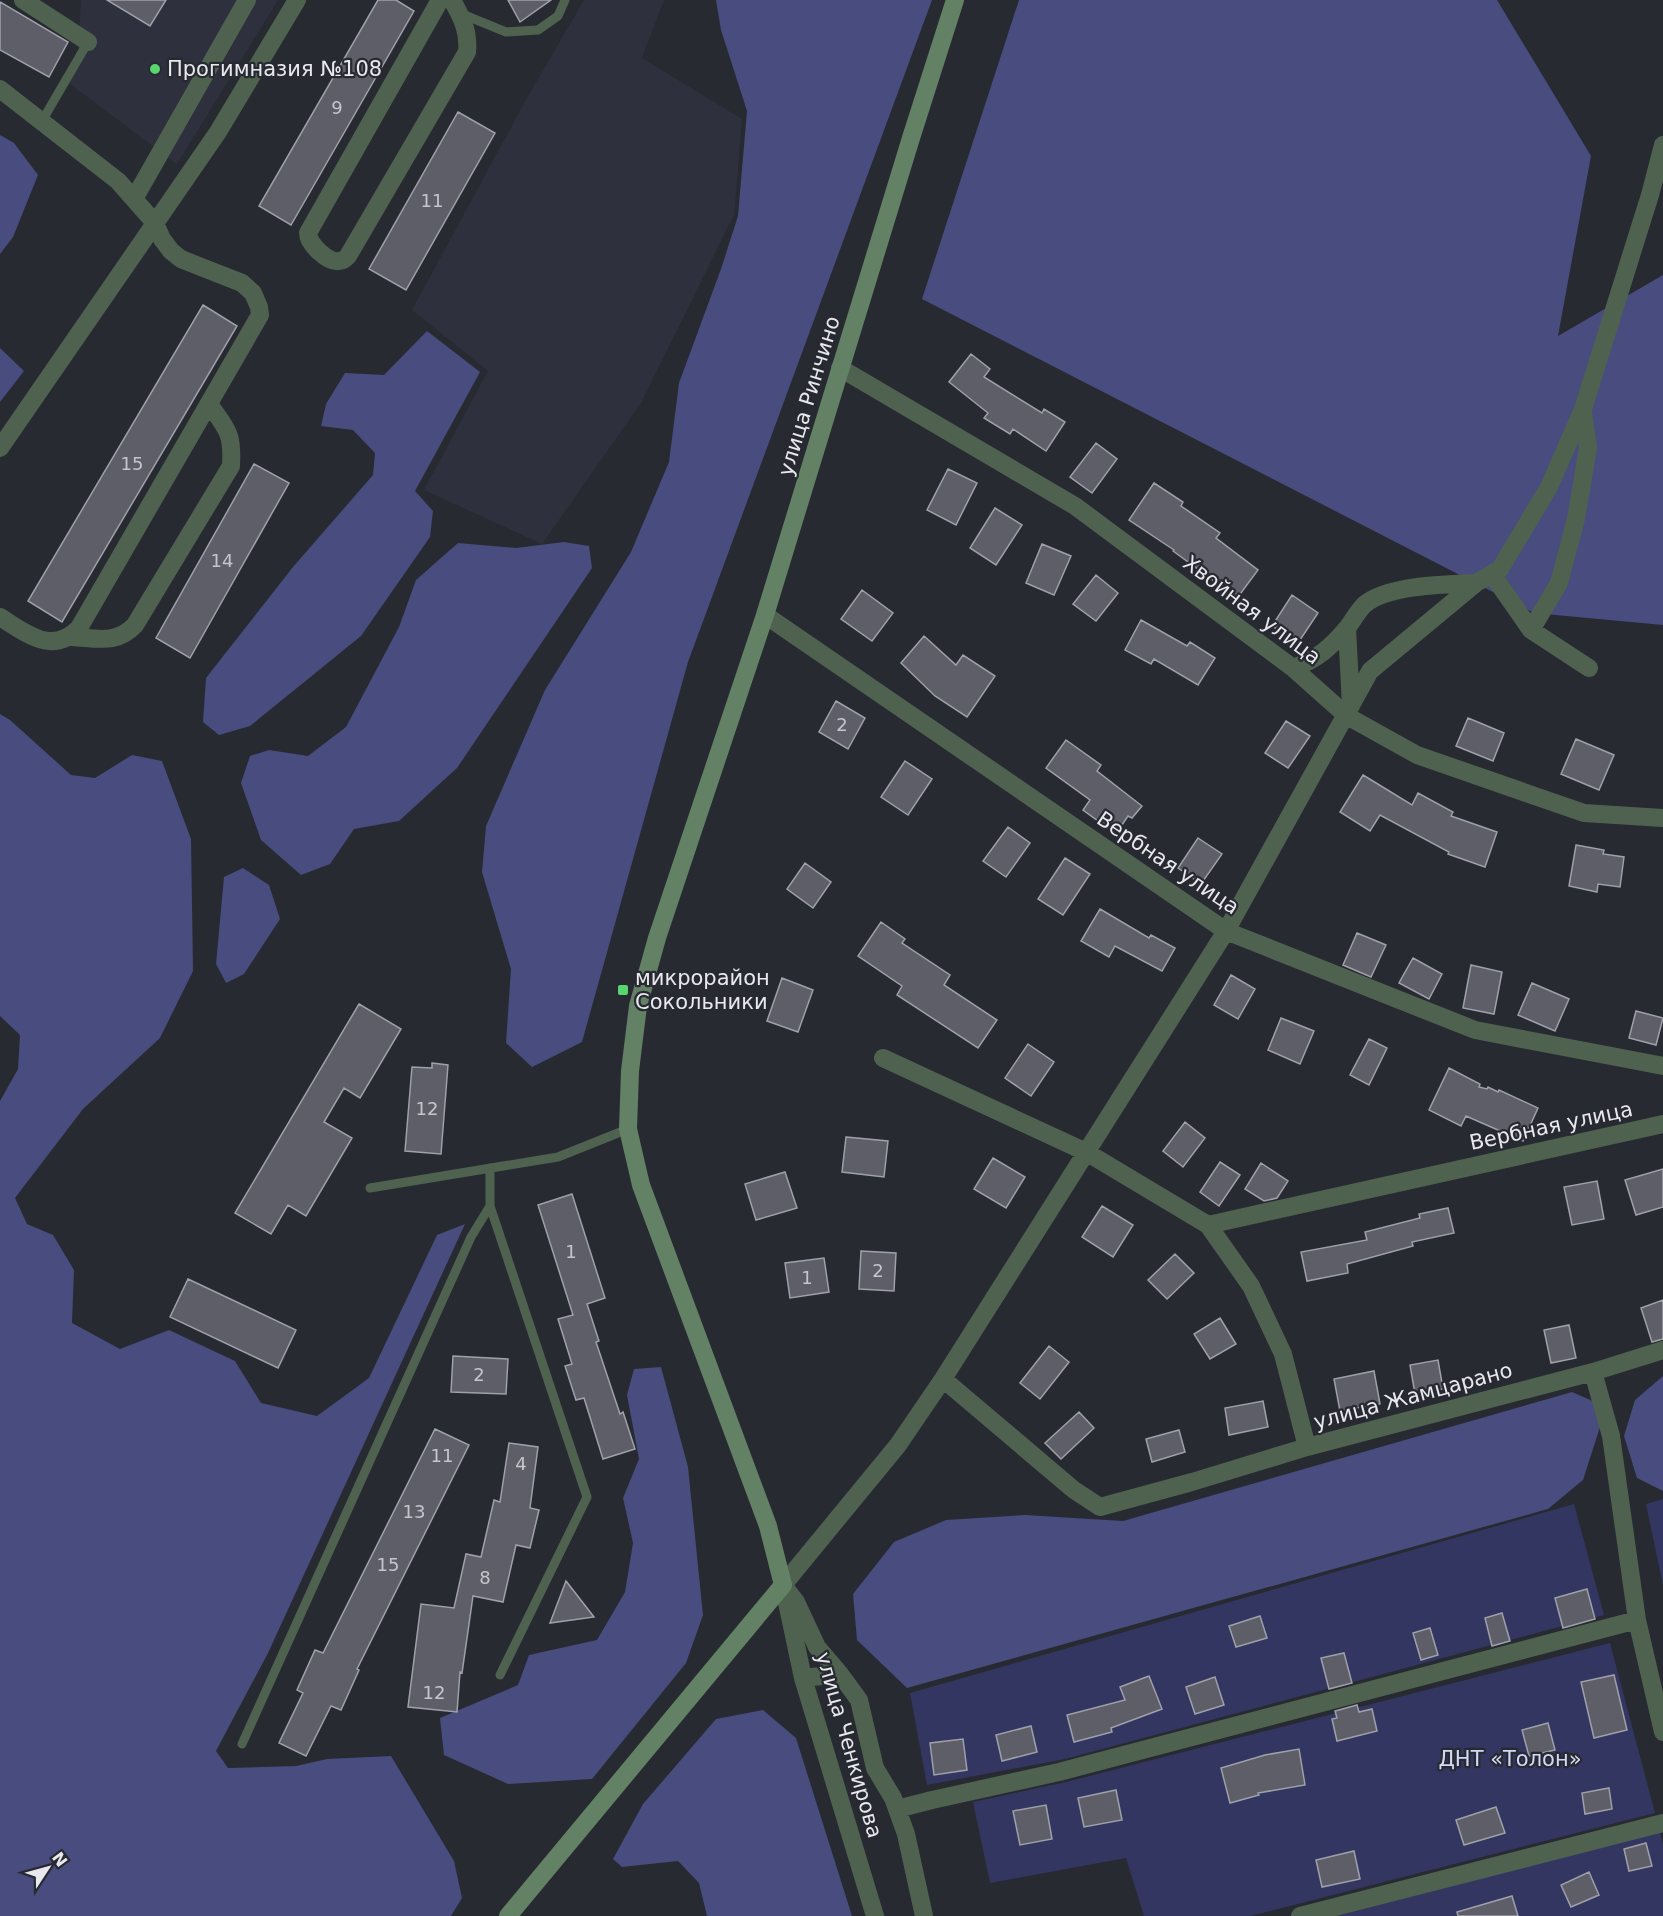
<svg xmlns="http://www.w3.org/2000/svg" width="1663" height="1916" font-family="'DejaVu Sans',sans-serif">
  <style>
    .built { fill: #2e303e }
    .green { fill: #333660 }
    .forest { fill: #484c7e }
    .building { fill: #5d5e67; stroke: #9ea0aa; stroke-width: 1.5 }
    .lines { fill: none; stroke-linecap: round; stroke-linejoin: round }
    .lane { stroke: #4f6250; stroke-width: 9 }
    .street { stroke: #4f6250; stroke-width: 18 }
    .secondary { stroke: #628165; stroke-width: 18 }
    .poi-dot { fill: #58d56f; stroke: #282a31; stroke-width: 2 }
    .labels { text-anchor: middle; stroke-width: 4.5; stroke-linejoin: round; paint-order: stroke }
    .number-label { font-size: 18px; fill: #c5c6cc }
    .poi-label { font-size: 21px; fill: #e8e8ee; stroke: #282a31; text-anchor: start }
    .street-label { font-size: 21px; fill: #e8e8ee; stroke: #282a31 }
    .park-label { font-size: 21px; fill: #d3d8f8; stroke: #282a31 }
  </style>
  <rect width="100%" height="100%" fill="#282a31"/>
  <path class="built" d="M81,0h197l-101,164 -107,-80 8,-31z
    M584,0h80l-22,58 100,61 -8,96 -93,188 -99,141 -118,-54 64,-119 -76,-61 115,-212z"/>
  <path class="green" d="M1663,1499v86l-17,-81z
    M1574,1504l30,111 -539,144 -138,26 -17,-92z
    M1610,1643l45,170 -405,103h-106l-18,-58 -136,25 -17,-81 93,-20z
    M1660,1832l3,13v71h-328z"/>
  <path class="forest" d="M716,0h216l-244,662 -106,380 -50,25 -26,-24 5,-74 -29,-97 4,-46 59,-136 86,-138 38,-90 10,-79 42,-114 17,-53 9,-105 -26,-81z
    M1019,0h478l94,156 -33,180 105,-61v350l-129,-12 -612,-314z
    M0,135l14,8 24,32 -25,62 -13,17z
    M427,331l53,41 -65,119 18,20 -3,26 -69,99 -111,90 -31,9 -16,-13 3,-44 87,-111 80,-92 2,-22 -22,-23 -32,-4 5,-22 19,-31 39,2z
    M0,348l24,23 -24,31z
    M564,542l25,4 3,22 -135,200 -58,53 -45,8 -24,35 -29,11 -40,-35 -20,-57 9,-27 19,-6 39,6 38,-29 53,-100 17,-47 42,-37 58,5z
    M0,714l10,6 61,55 24,3 37,-23 30,6 29,78 2,132 -33,67 -77,71 -68,89 12,26 26,11 21,35 -2,53 48,26 49,-19 66,31 26,42 56,13 52,-38 68,-143 28,-11 -197,429 -52,98 12,17 68,-2 31,-7 64,-3 63,105 8,37 -11,18h-451v-815l18,-32 2,-34 -20,-19z
    M243,868l26,17 11,34 -36,55 -18,9 -10,-19 8,-87z
    M661,1367l27,100 15,148 -17,48 -94,116 -84,5 -64,-29 -4,-37 78,-33 11,-30 68,-15 28,-48 8,-49 -10,-45 16,-39 -12,-64 7,-26z
    M1663,1376v115l-26,-13 -13,-42 11,-36z
    M1572,1392l23,10 6,22 -18,56 -35,29 -641,179 -50,-48 -4,-46 41,-52 52,-22 79,-5 98,6z
    M763,1710l33,28 56,178h-145l-8,-33 -21,-22 -56,6 -9,-8 30,-55 73,-85z"/>
  <path class="building" d="M107,0h59l-16,26z
    M378,0h18l18,11 -123,214 -32,-19z
    M508,0h43l-31,22z
    M0,2l68,40 -19,35 -49,-27z
    M458,112l37,21 -89,157 -37,-21z
    M203,305l34,21 -175,296 -34,-21z
    M971,354l19,15 -6,8 58,36 2,-4 21,13 -19,29 -33,-22 -3,5 -26,-16 4,-5 -39,-31z
    M1096,443l21,16 -25,34 -22,-16z
    M254,464l35,19 -99,175 -34,-20z
    M948,469l29,14 -21,42 -29,-15z
    M1154,483l29,19 -2,4 39,27 -4,5 42,32 -23,31 -23,-17 2,-3 -41,-30 1,-1 -45,-30z
    M995,508l27,17 -26,40 -26,-17z
    M1042,544l29,12 -17,39 -28,-12z
    M1096,575l22,18 -22,28 -23,-17z
    M862,590l31,23 -21,28 -31,-22z
    M1292,595l26,18 -20,30 -26,-17z
    M1141,620l46,26 3,-4 25,16 -17,27 -44,-26 -3,5 -26,-14z
    M924,636l32,29 7,-10 32,21 -28,41 -32,-21 -34,-33z
    M836,701l29,17 -17,31 -29,-17z
    M1468,718l36,15 -11,28 -37,-15z
    M1286,721l24,15 -22,32 -23,-15z
    M1576,739l38,16 -15,35 -38,-16z
    M1066,740l35,25 -4,6 45,35 -10,12 -4,-2 -12,18 -33,-24 7,-10 -44,-32z
    M905,761l27,18 -24,36 -27,-18z
    M1363,775l49,30 6,-12 35,19 -2,4 46,16 -12,35 -37,-13 1,-2 -69,-37 -10,16 -30,-19z
    M1008,827l22,16 -24,34 -23,-16z
    M1198,838l24,16 -21,30 -23,-16z
    M1576,845l28,5 -1,4 21,3 -4,30 -22,-3 -1,8 -28,-6z
    M1065,858l25,16 -27,41 -25,-16z
    M805,863l26,19 -18,26 -26,-19z
    M1100,909l49,29 2,-3 24,13 -13,23 -47,-25 -6,11 -28,-16z
    M881,922l24,17 -3,4 48,32 -6,10 53,35 -19,28 -81,-53 5,-9 -44,-30z
    M1357,933l29,12 -15,32 -28,-12z
    M1413,958l29,16 -13,25 -30,-16z
    M1471,965l31,7 -8,42 -31,-6z
    M1231,975l24,14 -17,30 -24,-14z
    M782,978l31,12 -15,42 -31,-11z
    M1532,983l37,16 -14,32 -37,-16z
    M359,1004l42,25 -41,69 -16,-10 -20,34 28,16 -46,78 -18,-11 -17,29 -36,-21z
    M1636,1011l27,7 -7,27 -27,-7z
    M1281,1018l33,13 -14,33 -32,-14z
    M1369,1039l18,9 -18,37 -19,-10z
    M1028,1044l26,18 -23,34 -26,-18z
    M432,1063l16,2 -7,89 -36,-3 7,-84 20,1z
    M1449,1068l31,16 -1,3 8,2 1,-2 10,5 1,-2 39,18 -15,33 -57,-25 -5,10 -32,-16z
    M1185,1122l20,16 -22,29 -20,-16z
    M846,1137l42,4 -4,36 -42,-5z
    M993,1158l32,19 -19,31 -32,-19z
    M1220,1162l20,13 -21,31 -19,-14z
    M1261,1163l27,18 -11,17 -13,3 -19,-12z
    M1663,1169v38l-27,8 -11,-35z
    M785,1172l12,36 -41,12 -11,-36z
    M1597,1181l7,38 -32,6 -8,-38z
    M572,1194l33,104 -18,6 12,37 -3,1 24,72 3,-2 12,37 -32,10 -19,-61 -8,2 -11,-34 7,-2 -14,-45 15,-4 -35,-110z
    M1102,1206l31,19 -20,32 -31,-20z
    M1448,1208l6,25 -42,9 1,4 -66,18 1,9 -41,8 -6,-29 66,-12 -2,-8 55,-14 -1,-4z
    M861,1251l35,2 -2,38 -35,-2z
    M1175,1254l19,19 -27,26 -19,-19z
    M824,1258l5,34 -39,6 -5,-35z
    M188,1279l108,51 -18,38 -108,-51z
    M1663,1300v39l-11,3 -11,-34z
    M1220,1318l16,26 -26,15 -16,-25z
    M1569,1325l7,33 -25,5 -7,-33z
    M1049,1346l20,16 -29,37 -20,-16z
    M453,1356l55,3 -2,35 -55,-2z
    M1438,1360l5,29 -28,5 -5,-29z
    M1374,1371l6,33 -40,7 -6,-32z
    M1263,1401l5,26 -39,8 -4,-27z
    M1079,1412l15,16 -33,31 -16,-16z
    M435,1429l34,16 -112,224 2,1 -18,40 -10,-4 -25,50 -27,-13 24,-50 -6,-3 18,-40 8,3z
    M1179,1430l6,22 -33,10 -6,-23z
    M509,1443l29,4 -8,61 9,2 -9,38 -14,-3 -13,57 -30,-6 -11,77 -2,-1 -3,40 -49,-5 13,-103 33,4 12,-54 15,3 13,-57 6,2z
    M566,1581l28,36 -44,6z
    M1587,1589l8,30 -32,9 -8,-30z
    M1502,1613l8,28 -18,5 -7,-28z
    M1260,1616l7,22 -31,9 -7,-21z
    M1430,1628l8,27 -17,5 -8,-27z
    M1344,1653l8,30 -23,6 -8,-31z
    M1614,1675l13,55 -33,8 -13,-56z
    M1149,1676l13,33 -51,19 1,4 -38,10 -7,-27 58,-15 -5,-13z
    M1215,1677l9,28 -29,9 -9,-27z
    M1357,1705l2,7 13,-3 5,22 -40,10 -5,-22 5,-1 -2,-7z
    M1548,1723l7,27 -26,6 -7,-26z
    M1031,1726l6,26 -35,9 -6,-26z
    M963,1739l4,31 -33,5 -4,-32z
    M1299,1749l6,36 -47,8 1,2 -29,8 -9,-35 44,-13z
    M1609,1788l3,21 -27,5 -3,-21z
    M1116,1790l6,30 -38,7 -6,-29z
    M1046,1805l6,34 -32,6 -7,-34z
    M1496,1807l9,26 -41,12 -8,-25z
    M1646,1843l6,23 -23,5 -5,-22z
    M1354,1851l6,28 -38,8 -6,-27z
    M1589,1872l10,23 -28,12 -10,-22z
    M1512,1896l6,20h-60l-1,-4z"/>
  <g class="lines">
    <path class="lane" d="M462,14l44,18 32,-2 20,-14 7,-16
      M42,121l46,-79
      M370,1188l188,-31 70,-28
      M490,1206l97,291 -87,178
      M242,1744l229,-507 19,-31v-38"/>
    <path class="street" d="M23,0l65,42
      M440,0l-132,233c0,11 20,30 31,28 4,0 6,-2 9,-5l119,-204c2,-21 -5,-34 -15,-52
      M0,89l118,92 37,42 7,16 9,12 10,8 61,24 11,10 6,14 1,8 -181,313c-27,28 -53,5 -79,-11
      M134,199l113,-199
      M840,368l235,138 218,162 54,48 70,39 167,58 79,5
      M0,448l218,-316 79,-132
      M1492,574l39,56 58,38
      M765,615l461,316 249,99 188,36
      M1347,628l4,78
      M1531,630l28,-47 17,-64 12,-71 -5,-36
      M71,637c26,1 45,8 64,-12l96,-159c2,-33 -4,-37 -22,-62
      M1293,668c24,-8 39,-22 55,-41 5,-7 10,-16 16,-22 22,-20 83,-21 112,-22
      M883,1058l203,94 122,73 455,-101
      M1208,1225l43,61 32,68 24,93 286,-75 70,-22
      M1593,1372l18,64 26,184 26,112
      M943,1379l131,111 26,17 92,-25 115,-35
      M783,1585l115,-140 45,-66 283,-448 144,-260 106,-88 24,-14 49,-82 34,-78 67,-214 13,-50
      M783,1585l13,17 21,45 23,27 19,26 16,68 18,30 13,36 18,82
      M786,1598l17,80 72,238
      M803,1678l37,-4
      M897,1809l35,-9 127,-28 578,-152
      M1300,1916l363,-93"/>
    <path class="secondary" d="M508,1916l275,-331 -15,-59 -127,-341 -13,-56 2,-58 8,-65 19,-68 108,-323 146,-477 44,-138"/>
  </g>
  <g class="poi-dot">
    <circle cx="155" cy="69" r="6"/>
    <rect x="617" y="984" width="12" height="12" rx="3"/>
  </g>
  <g class="labels">
    <g class="number-label">
      <text x="337" y="114">9</text>
      <text x="432" y="207">11</text>
      <text x="132" y="470">15</text>
      <text x="222" y="567">14</text>
      <text x="842" y="731">2</text>
      <text x="427" y="1115">12</text>
      <text x="571" y="1258">1</text>
      <text x="878" y="1277">2</text>
      <text x="807" y="1284">1</text>
      <text x="479" y="1381">2</text>
      <text x="442" y="1462">11</text>
      <text x="521" y="1470">4</text>
      <text x="414" y="1518">13</text>
      <text x="388" y="1571">15</text>
      <text x="485" y="1584">8</text>
      <text x="434" y="1699">12</text>
    </g>
    <g class="poi-label">
      <text x="167" y="76">Прогимназия №108</text>
      <text x="635" y="985">микрорайон<tspan x="635" dy="24">Сокольники</tspan></text>
    </g>
    <g class="street-label">
      <text transform="translate(809 396) rotate(-73)" y="7">улица Ринчино</text>
      <text transform="translate(1252 610) rotate(37)" y="7">Хвойная улица</text>
      <text transform="translate(1168 863) rotate(34)" y="7">Вербная улица</text>
      <text transform="translate(1551 1126) rotate(-12)" y="7">Вербная улица</text>
      <text transform="translate(1413 1396) rotate(-15)" y="7">улица Жамцарано</text>
      <text transform="translate(849 1745) rotate(74)" y="7">улица Ченкирова</text>
    </g>
    <g class="park-label">
      <text x="1510" y="1766">ДНТ «Толон»</text>
    </g>
  </g>
  <g transform="translate(48 1868) rotate(54)" stroke="#282a31" stroke-width="4.5" paint-order="stroke">
  <path d="M0-4.5L10 22L0 15L-10 22Z" fill="#e8e8ee"/>
  <text y="-9" font-size="16" font-weight="bold" text-anchor="middle" fill="#e8e8ee">N</text>
  </g>
</svg>
